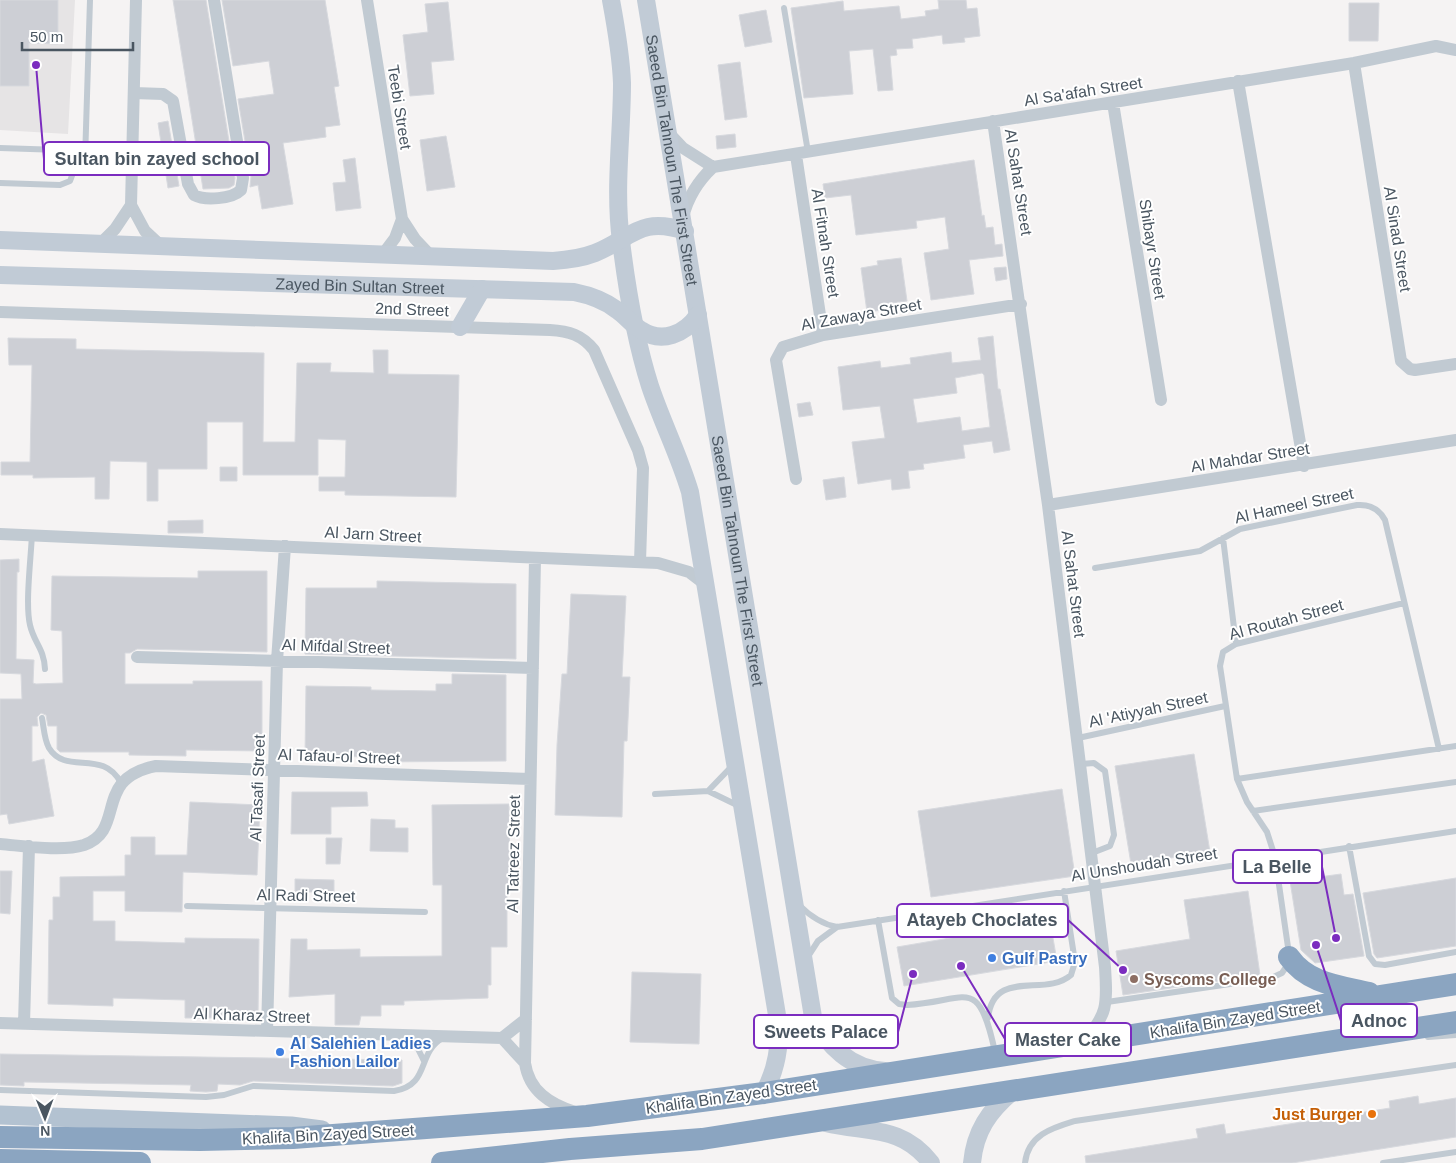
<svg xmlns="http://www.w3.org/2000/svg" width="1456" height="1163" font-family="Helvetica,sans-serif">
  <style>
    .education { fill: #e6e4e5 }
    .building { fill: #cdcfd5; stroke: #d7d9de; fill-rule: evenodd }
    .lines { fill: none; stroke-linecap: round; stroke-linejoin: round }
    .lane { stroke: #c1cad2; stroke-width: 6 }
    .street { stroke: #c1cad2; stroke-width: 12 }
    .secondary { stroke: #c1cbd6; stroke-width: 18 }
    .primary { stroke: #b3c2d1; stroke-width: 19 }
    .highway { stroke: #8ba5c1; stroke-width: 22 }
    .shop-dot { fill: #3f7fe0; stroke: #fff; stroke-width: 2 }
    .education-dot { fill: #8d6e63; stroke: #fff; stroke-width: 2 }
    .food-dot { fill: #e8710a; stroke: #fff; stroke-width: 2 }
    .labels { text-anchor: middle; stroke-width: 4; stroke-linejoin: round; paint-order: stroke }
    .street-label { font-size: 16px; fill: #4a5661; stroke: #fff }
    .shop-label { font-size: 16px; font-weight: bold; fill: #366cbe; stroke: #fff; text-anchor: start }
    .education-label { font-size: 16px; font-weight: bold; fill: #785e54; stroke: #fff; text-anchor: start }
    .food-label { font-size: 16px; font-weight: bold; fill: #c56008; stroke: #fff; text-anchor: end }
    .leader { fill: none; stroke: #7b2cbf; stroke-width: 2 }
    .callout-dot { fill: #7b2cbf; stroke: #fff; stroke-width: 2 }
    .callout { fill: #fff; stroke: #7b2cbf; stroke-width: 2 }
    .callout-label { font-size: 18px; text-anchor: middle; font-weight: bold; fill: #4a5661 }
  </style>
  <rect width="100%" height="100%" fill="#f5f3f3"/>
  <path class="education" d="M0,0h75l-7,134 -68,-4z"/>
  <path class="building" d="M0,0h58v44l-29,-1v43h-29z
    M173,0h33l29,178 -1,7 -5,3 -26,1z
    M222,0h103l14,86 -5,1 6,38 -15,2 1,10 -43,6 10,61 -31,5 -4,-24 -8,2 1,-10 -13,-78 36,-5 -5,-33 -36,5z
    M938,0h28l1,9 10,-1 3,28 -16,2 1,4 -22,2 -1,-9 -30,4 1,9 -17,1 1,6 -7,1 3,34 -15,1 -5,-42 -24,2 4,43 -49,4 -13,-90 52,-7 1,10 55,-5 2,13 25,-3 -1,-5 14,-2z
    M448,2l6,58 -23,2 3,32 -24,2 -7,-61 25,-3 -3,-28z
    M1349,3h30l-1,38h-29z
    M766,10l6,32 -27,5 -6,-32z
    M740,62l7,55 -22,3 -7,-55z
    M168,121l11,65 -11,2 -10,-65z
    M735,134l1,13 -19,2 -1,-13z
    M446,136l9,51 -28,4 -7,-51z
    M355,158l6,50 -25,3 -3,-28 13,-1 -3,-22z
    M974,160l8,56 2,-1 2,13 7,-1 2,18 7,-1 1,12 -34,4 5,34 -43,6 -7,-47 25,-4 -4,-32 -29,4 1,7 -61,7 -5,-40 -26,3 -2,-14z
    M901,258l6,43 -24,3v6l-16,2 -6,-44 17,-3 -1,-4z
    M1006,267l1,12 -11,2 -2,-13z
    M993,336l5,53h2l10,61 -16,3 -2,-12 -29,4 2,13 -42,6 1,5 -16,2 2,17 -18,2 -1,-11 -33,5 -6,-42 33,-4 -5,-32 -37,4 -5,-43 42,-6 1,7 30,-4 -1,-6 41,-6 1,11 29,-3 -3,-22zM982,373l2,2 6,52 -28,4 -2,-14 -43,6 -4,-24 44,-6 -2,-15z
    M8,338l68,1v10l188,4 -1,89h32l2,-79h34l-1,9 44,1 -1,-23h15v24l71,1 -3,122 -111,-2v-4h-26v-14h26l1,-37 -28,-1v36h-75v-53h-36v47h-49v32h-11v-39l-37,-1 -1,38h-14v-22l-62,1v-3h-32v-13h29l2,-97h-23z
    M810,402l3,13 -14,2 -2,-13z
    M220,467h17v14h-17z
    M844,477l2,20 -20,3 -3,-20z
    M203,520v13h-35v-12z
    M19,559v13h-2l-1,87 18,1 -1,23 3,1 27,-1 -1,-52 -11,-1 1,-54 146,2v-7h69v81l-130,-3 -7,4h-5v31h68v-3h69v70l-76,-1v6l-57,-1v-3h-69l-3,-3v-23h-9l-2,-11 -5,-2 -4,4 1,9h-6v36l12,-3 10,57 -45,8 -2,-10 -7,1v-116h22l-1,-25 -21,-1v-113z
    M377,581l139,3v75l-211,-5 1,-66h71z
    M571,594l55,2 -4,81h8l-3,64h-3l-2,76 -67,-2 2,-70 5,-71h5z
    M452,674l54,1v86l-132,1v-5l-69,-1 1,-70 65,1v3l65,1v-7h16z
    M1194,754l16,98 -79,12 -16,-98z
    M1062,789l13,87 -144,21 -13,-86z
    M292,792h75l1,14 -37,1v27h-40z
    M190,802l70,3 -3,70 -74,-3 -1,40 -57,-1v-20h-32v30h22v20l70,2v-5l74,1 -1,79h-73v-18l-72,-2v8l-65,-2 1,-84h4v-23h7v-20l65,-1v-21h6v-18h24v18h32z
    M509,804l1,80h-3v63h-16v38h-3v13l-84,3v4h-23v11h-20l-2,9h-24v-31l-46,3 2,-58h16v11l53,-1v8l82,-1v-71h-9l-1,-80z
    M371,819l24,1v8h13v24l-38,-1z
    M326,838h16l-2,26h-14z
    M0,871h12l-2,43 -10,-1z
    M1341,874l3,21 9,-1 11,62 -49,7 -14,-13 -11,-69z
    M1456,878v68l-79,12 -3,-4 -11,-61z
    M295,879l39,1v12h-39z
    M1248,891l12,84 -137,20 -7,-44 74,-12 -6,-39z
    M1050,921l7,40 -153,25 -7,-39z
    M632,972l69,2 -2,70 -69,-2z
    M0,1054l402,6v23l-9,3 -140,-5 -13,4 -22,-1 -1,7 -11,1 -16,-1 1,-6 -167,-3v4l-24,-1z
    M1418,1096l1,8 37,-6v39l-164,26h-206l-1,-7 113,-18 -2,-9 28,-5 2,10 164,-26 -1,-7z"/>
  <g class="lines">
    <path class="lane" d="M784,8l24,144
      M0,148l60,2 11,5 5,10 -6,16 -10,4 -60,-2
      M74,160l58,2
      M85,160l5,-160
      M32,534c-1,24 -7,70 -2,91 4,18 14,23 15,44
      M1223,538l13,106
      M1095,568l105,-17 40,-22 117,-24c13,-1 22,4 28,15l54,229
      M42,718c2,10 2,21 7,30 17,28 54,0 72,35
      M1078,738l147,-32
      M1081,764l13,-1 11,8 9,64 -4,11 -18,7
      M1237,779l219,-33
      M708,791l25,-26
      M655,794l53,-3 31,15
      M1253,811l203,-29
      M1349,846l20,110 6,8 10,1 71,-13
      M799,905c11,11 22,19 38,22l619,-96
      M187,906l238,6
      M878,920l14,78 7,6 8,1c60,-3 71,-32 88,47
      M1289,954l-14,-97 -8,-25 -20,-30 -10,-23 -17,-113 3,-14 13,-8 168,-41
      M807,958l11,-17 19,-14
      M1107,1002l164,-24 11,-5 6,-9
      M988,1018c6,-51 57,-20 83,-43l4,-13 -11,-71
      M1428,1037l28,-2
      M407,1038l9,7 8,16
      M0,1090l206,7 18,-2 29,-9 141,5c37,-6 22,-38 49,-53
      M1025,1163c3,-28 27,-35 50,-42l381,-56
      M1383,1163l73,-11"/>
    <path class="street" d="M136,0l-5,205 14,26 15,14
      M367,0l35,219 13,20 16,17
      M1354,63l47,298 9,8 5,1 41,-6
      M1238,81l66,385
      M134,93l29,1 10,7 15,83 6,11c11,6 38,4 47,-5l2,-12 -29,-178
      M1113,103l48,297
      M993,121l55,384 57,462c2,34 4,49 -22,73
      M667,131l16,17 30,19 641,-104 82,-17 20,4
      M796,155l27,180
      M683,217c5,-20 15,-36 30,-50
      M101,243l14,-14 16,-24
      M383,254l12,-16 7,-19
      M0,312l550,18c19,1 32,5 44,20l44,100 5,18 -3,94
      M796,479l-20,-119 7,-13 40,-12 198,-31
      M1048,505l408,-65
      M0,534l658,29 31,9 17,13
      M535,559l-10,504c4,28 25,41 50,49
      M137,657l396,11
      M0,844c24,2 62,8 84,1 43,-15 8,-67 72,-79l374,13
      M0,1023l502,15 24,-19
      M24,1024l5,-178
      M267,1031l10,-370 8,-115
      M502,1038l23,25"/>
    <g class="secondary">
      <path d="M611,0c5,27 10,55 11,83 0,53 -8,105 -1,158 6,49 14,98 29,145 12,36 29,69 40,106l88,529c3,27 -2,49 -14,72"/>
      <path id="s1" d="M646,0l167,1017c14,29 38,52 72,54"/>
      <path d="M0,240l553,21c15,-1 29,-3 42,-8 37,-15 45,-37 90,-22"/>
      <path id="s2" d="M0,275l574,17c15,3 30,8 43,18 9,6 15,15 24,20 21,14 44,4 57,-15"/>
      <path d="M460,327l22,-38"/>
      <path d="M826,1123c42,10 76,2 105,40"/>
      <path d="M972,1163c3,-32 17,-52 41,-72"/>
    </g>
    <path class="primary" d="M0,1115l291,11 31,4"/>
    <path class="highway" d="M1289,957c19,27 51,29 80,36
      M0,1137l200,3 93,-2 294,-22 177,-23 692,-109
      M0,1160l140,3
      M442,1163l128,-14 132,-10 754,-117"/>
  </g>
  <g class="shop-dot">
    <circle cx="992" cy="958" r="5"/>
    <circle cx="280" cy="1052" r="5"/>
  </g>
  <circle class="education-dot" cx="1134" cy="979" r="5"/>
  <circle class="food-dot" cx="1372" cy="1114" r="5"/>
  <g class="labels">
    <g class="street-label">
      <text transform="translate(1083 91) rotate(-9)" y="6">Al Sa'afah Street</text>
      <text transform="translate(400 107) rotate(81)" y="6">Teebi Street</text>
      <text dy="6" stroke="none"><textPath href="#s1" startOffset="162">Saeed Bin Tahnoun The First Street</textPath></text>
      <text transform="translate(1019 182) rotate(81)" y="6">Al Sahat Street</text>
      <text transform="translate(1398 239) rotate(81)" y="6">Al Sinad Street</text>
      <text transform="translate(826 243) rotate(81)" y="6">Al Fitnah Street</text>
      <text transform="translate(1153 249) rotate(81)" y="6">Shibayr Street</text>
      <text dy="6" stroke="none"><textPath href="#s2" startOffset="360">Zayed Bin Sultan Street</textPath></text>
      <text transform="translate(412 309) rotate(2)" y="6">2nd Street</text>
      <text transform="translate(861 314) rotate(-10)" y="6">Al Zawaya Street</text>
      <text transform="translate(1250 457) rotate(-9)" y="6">Al Mahdar Street</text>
      <text transform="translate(1294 505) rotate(-12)" y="6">Al Hameel Street</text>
      <text transform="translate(373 534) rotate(3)" y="6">Al Jarn Street</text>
      <text dy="6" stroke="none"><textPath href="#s1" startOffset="568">Saeed Bin Tahnoun The First Street</textPath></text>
      <text transform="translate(1074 584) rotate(83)" y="6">Al Sahat Street</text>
      <text transform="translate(1286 619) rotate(-15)" y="6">Al Routah Street</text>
      <text transform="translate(336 646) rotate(2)" y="6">Al Mifdal Street</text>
      <text transform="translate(1148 709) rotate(-12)" y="6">Al 'Atiyyah Street</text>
      <text transform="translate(339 756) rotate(2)" y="6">Al Tafau-ol Street</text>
      <text transform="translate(257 788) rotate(-88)" y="6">Al Tasafi Street</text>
      <text transform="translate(513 854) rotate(-89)" y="6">Al Tatreez Street</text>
      <text transform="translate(1144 864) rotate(-9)" y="6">Al Unshoudah Street</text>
      <text transform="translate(306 895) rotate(1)" y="6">Al Radi Street</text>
      <text transform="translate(252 1015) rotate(2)" y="6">Al Kharaz Street</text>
      <text transform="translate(1235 1019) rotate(-9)" y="6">Khalifa Bin Zayed Street</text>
      <text transform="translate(731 1096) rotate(-8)" y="6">Khalifa Bin Zayed Street</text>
      <text transform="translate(328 1134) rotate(-3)" y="6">Khalifa Bin Zayed Street</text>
    </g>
    <g class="shop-label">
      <text x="1002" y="964">Gulf Pastry</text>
      <text x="290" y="1049">Al Salehien Ladies<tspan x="290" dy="18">Fashion Lailor</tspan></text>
    </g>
    <g class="education-label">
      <text x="1144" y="985">Syscoms College</text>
    </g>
    <g class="food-label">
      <text x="1362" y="1120">Just Burger</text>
    </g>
  </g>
  <path class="leader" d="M36 65L44 159M1336 938L1322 867M1123 970L1068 920M1316 945L1341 1021M913 974L898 1032M961 966L1005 1039"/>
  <g class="callout-dot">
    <circle cx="36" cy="65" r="5"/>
    <circle cx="1336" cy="938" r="5"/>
    <circle cx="1123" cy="970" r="5"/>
    <circle cx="1316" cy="945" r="5"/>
    <circle cx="913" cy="974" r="5"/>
    <circle cx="961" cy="966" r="5"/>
  </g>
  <g class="callout">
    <rect x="44" y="142" width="225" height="33" rx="5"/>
    <rect x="1233" y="850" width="89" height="33" rx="5"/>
    <rect x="897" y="904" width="171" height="33" rx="5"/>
    <rect x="1341" y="1004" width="76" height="33" rx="5"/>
    <rect x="754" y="1015" width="144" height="33" rx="5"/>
    <rect x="1005" y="1023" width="126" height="33" rx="5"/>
  </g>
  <g class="callout-label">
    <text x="157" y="165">Sultan bin zayed school</text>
    <text x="1277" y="873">La Belle</text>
    <text x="982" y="926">Atayeb Choclates</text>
    <text x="1379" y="1027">Adnoc</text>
    <text x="826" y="1038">Sweets Palace</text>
    <text x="1068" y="1046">Master Cake</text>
  </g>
  <g transform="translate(45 1118) rotate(179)" stroke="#ffffff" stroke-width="4" paint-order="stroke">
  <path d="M0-4L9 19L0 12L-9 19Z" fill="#4a5661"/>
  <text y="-8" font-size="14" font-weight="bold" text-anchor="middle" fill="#4a5661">N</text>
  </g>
  <path d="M22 42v8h111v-8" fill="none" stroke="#4a5661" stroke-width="2.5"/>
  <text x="30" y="42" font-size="15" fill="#4a5661" stroke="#ffffff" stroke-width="4" paint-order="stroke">50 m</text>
</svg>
